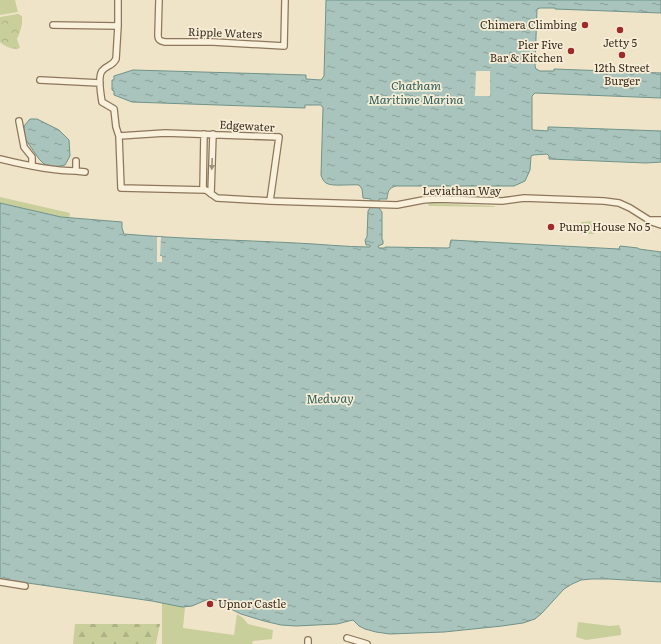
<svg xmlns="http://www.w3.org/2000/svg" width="661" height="644" font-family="Literata,serif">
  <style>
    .grass { fill: #c9cf9b }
    .forest { fill: url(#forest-firs) }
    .park { fill: url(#park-crowns) }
    .water { fill: url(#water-ripples); stroke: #6f938a }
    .pier { fill: #f0e4c8 }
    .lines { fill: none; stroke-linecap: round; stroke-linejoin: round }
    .street-casing { stroke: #8d765c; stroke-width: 8 }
    .street { stroke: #faf1dc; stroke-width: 5.5 }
    .oneway { fill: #9c907e }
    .poi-dot { fill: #9e2a2b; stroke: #f7eed8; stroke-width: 1.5 }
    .labels { text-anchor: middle; stroke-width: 3.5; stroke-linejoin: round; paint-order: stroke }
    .poi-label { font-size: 11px; fill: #3d2e20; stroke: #f7eed8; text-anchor: end }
    .street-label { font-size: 11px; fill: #3d2e20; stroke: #f7eed8 }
    .water-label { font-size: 12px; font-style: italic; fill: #2f5d5a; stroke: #f7eed8 }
  </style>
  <defs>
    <pattern id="forest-firs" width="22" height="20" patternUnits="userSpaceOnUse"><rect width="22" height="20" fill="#c9cf9b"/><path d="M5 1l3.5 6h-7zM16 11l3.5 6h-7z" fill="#aeb285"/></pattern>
    <pattern id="park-crowns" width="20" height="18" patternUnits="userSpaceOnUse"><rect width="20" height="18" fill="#c9cf9b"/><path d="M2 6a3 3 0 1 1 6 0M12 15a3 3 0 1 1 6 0" fill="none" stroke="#aeb285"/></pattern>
    <pattern id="water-ripples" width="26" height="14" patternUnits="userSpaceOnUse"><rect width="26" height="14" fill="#a9c4bc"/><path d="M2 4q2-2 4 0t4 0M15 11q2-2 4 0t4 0" fill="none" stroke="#8ba098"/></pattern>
  </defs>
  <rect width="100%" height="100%" fill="#f0e4c8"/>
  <path class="grass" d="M0,0h15l3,12 -18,3z
    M0,197l70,16 -1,5 -8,-1 -61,-14z
    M431,203l64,3 -1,1 -65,-1 -1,-2z
    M594,221v13h-13v-12z
    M162,603l23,4 -2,21 51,7 3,-21 6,4 5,6 25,6 -1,9 -19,2 -1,3h-90z
    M578,622l32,4 9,-1 2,5v5l-35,5 -10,-3z"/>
  <path class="forest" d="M75,624h85l-4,20h-83z"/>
  <path class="park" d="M18,14l4,2c1,8 -2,17 -5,23l3,9c-7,2 -15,-1 -20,-6v-25z"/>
  <path class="water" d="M326,0h335v13l-106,-4v-1h-15l-3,1 -2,57 1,3 4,2h14v-2l107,4v25l-126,-5 -3,3v33l1,1 15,1v-4h3l110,4v31l-15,1 -97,-4v-3l-2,-2 -14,1 -2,1 -1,14 -5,11 -11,5h-118c-8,2 -8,6 -9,13h-8v9l3,4v27l1,2v3l-5,2 1,2h6v-1l63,1 2,-1v-3l1,-4 168,9 1,-3 18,2 1,1 22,3v330l-52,-3h-18l-10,1 -9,4 -8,5 -22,24 -7,6 -12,4 -21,3 -58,6 -54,2 -14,-2 -11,-3 -6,-3 -6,-6 -16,4 -41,2 -15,-1 -17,-4 -23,-7 -10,-5 -13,-8 -6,-2 -6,1 -14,6 -10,1 -30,-6 -152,-22v-376l61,14 61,5v6l2,6c58,5 115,6 172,9 25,1 49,4 74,4v-2h-4l-1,-5 2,-3 1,-26 2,-3 1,-9 -8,-1 -1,-9 -3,-4c-9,-1 -27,2 -33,-2 -3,-2 -4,-5 -5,-8l2,-67 -2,-3h-16v3l-173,-6 -18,-7v-4l-2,-1v-10h2v-4l19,-6 173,5v4l15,1 3,-4z
    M30,119h7l22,11 10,10 1,16 -5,9 -10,2 -11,-3 -5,-5 -13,-19 -2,-9v-5z"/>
  <path class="pier" d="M476,71h14v25h-15z
    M157,237h4l-1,19h2v6h-5z"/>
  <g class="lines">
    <defs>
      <path id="street" d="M118,0v26l-2,33c-4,8 -10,6 -14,12 -4,5 -1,25 0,31l12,7 2,18 3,9 2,52 85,2 11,8 53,3 9,-64 -114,-4 -46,3
        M159,0l-1,35c0,5 2,6 7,7h48l71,4 1,-46
        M53,25l65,1
        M40,80l60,3
        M19,121l5,26 8,10v9
        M0,159c24,6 50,12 76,12v-10
        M76,171l9,1
        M203,190l1,-56
        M211,194l2,-60
        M270,201l127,4 26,-5 13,-1 66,2 22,-3 80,3 15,2 11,5 19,12 3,2 9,3
        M651,220h10
        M0,582l25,4
        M347,638l20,6
        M308,644v-4"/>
    </defs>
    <use href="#street" class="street-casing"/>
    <use href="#street" class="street"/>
  </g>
  <defs><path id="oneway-solid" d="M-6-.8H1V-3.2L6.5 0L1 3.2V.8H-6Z"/></defs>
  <use class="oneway" href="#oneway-solid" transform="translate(212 164) rotate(92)"/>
  <g class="poi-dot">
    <circle cx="585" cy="25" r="4"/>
    <circle cx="620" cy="30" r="4"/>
    <circle cx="571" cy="51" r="4"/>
    <circle cx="622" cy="55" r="4"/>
    <circle cx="551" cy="227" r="4"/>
    <circle cx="210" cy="604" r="4"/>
  </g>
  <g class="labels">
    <g class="poi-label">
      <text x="577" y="29">Chimera Climbing</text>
      <text x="620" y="47" text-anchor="middle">Jetty 5</text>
      <text x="563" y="49">Pier Five<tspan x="563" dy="13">Bar &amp; Kitchen</tspan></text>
      <text x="622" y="72" text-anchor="middle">12th Street<tspan x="622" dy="13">Burger</tspan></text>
      <text x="559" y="231" text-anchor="start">Pump House No 5</text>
      <text x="218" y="608" text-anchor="start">Upnor Castle</text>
    </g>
    <g class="street-label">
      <text transform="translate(225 33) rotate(2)" y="4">Ripple Waters</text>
      <text transform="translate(247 126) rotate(3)" y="4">Edgewater</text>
      <text x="462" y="195">Leviathan Way</text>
    </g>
    <g class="water-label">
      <text x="416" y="90">Chatham<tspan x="416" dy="14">Maritime Marina</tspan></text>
      <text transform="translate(330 399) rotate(-1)" y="4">Medway</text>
    </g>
  </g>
</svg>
